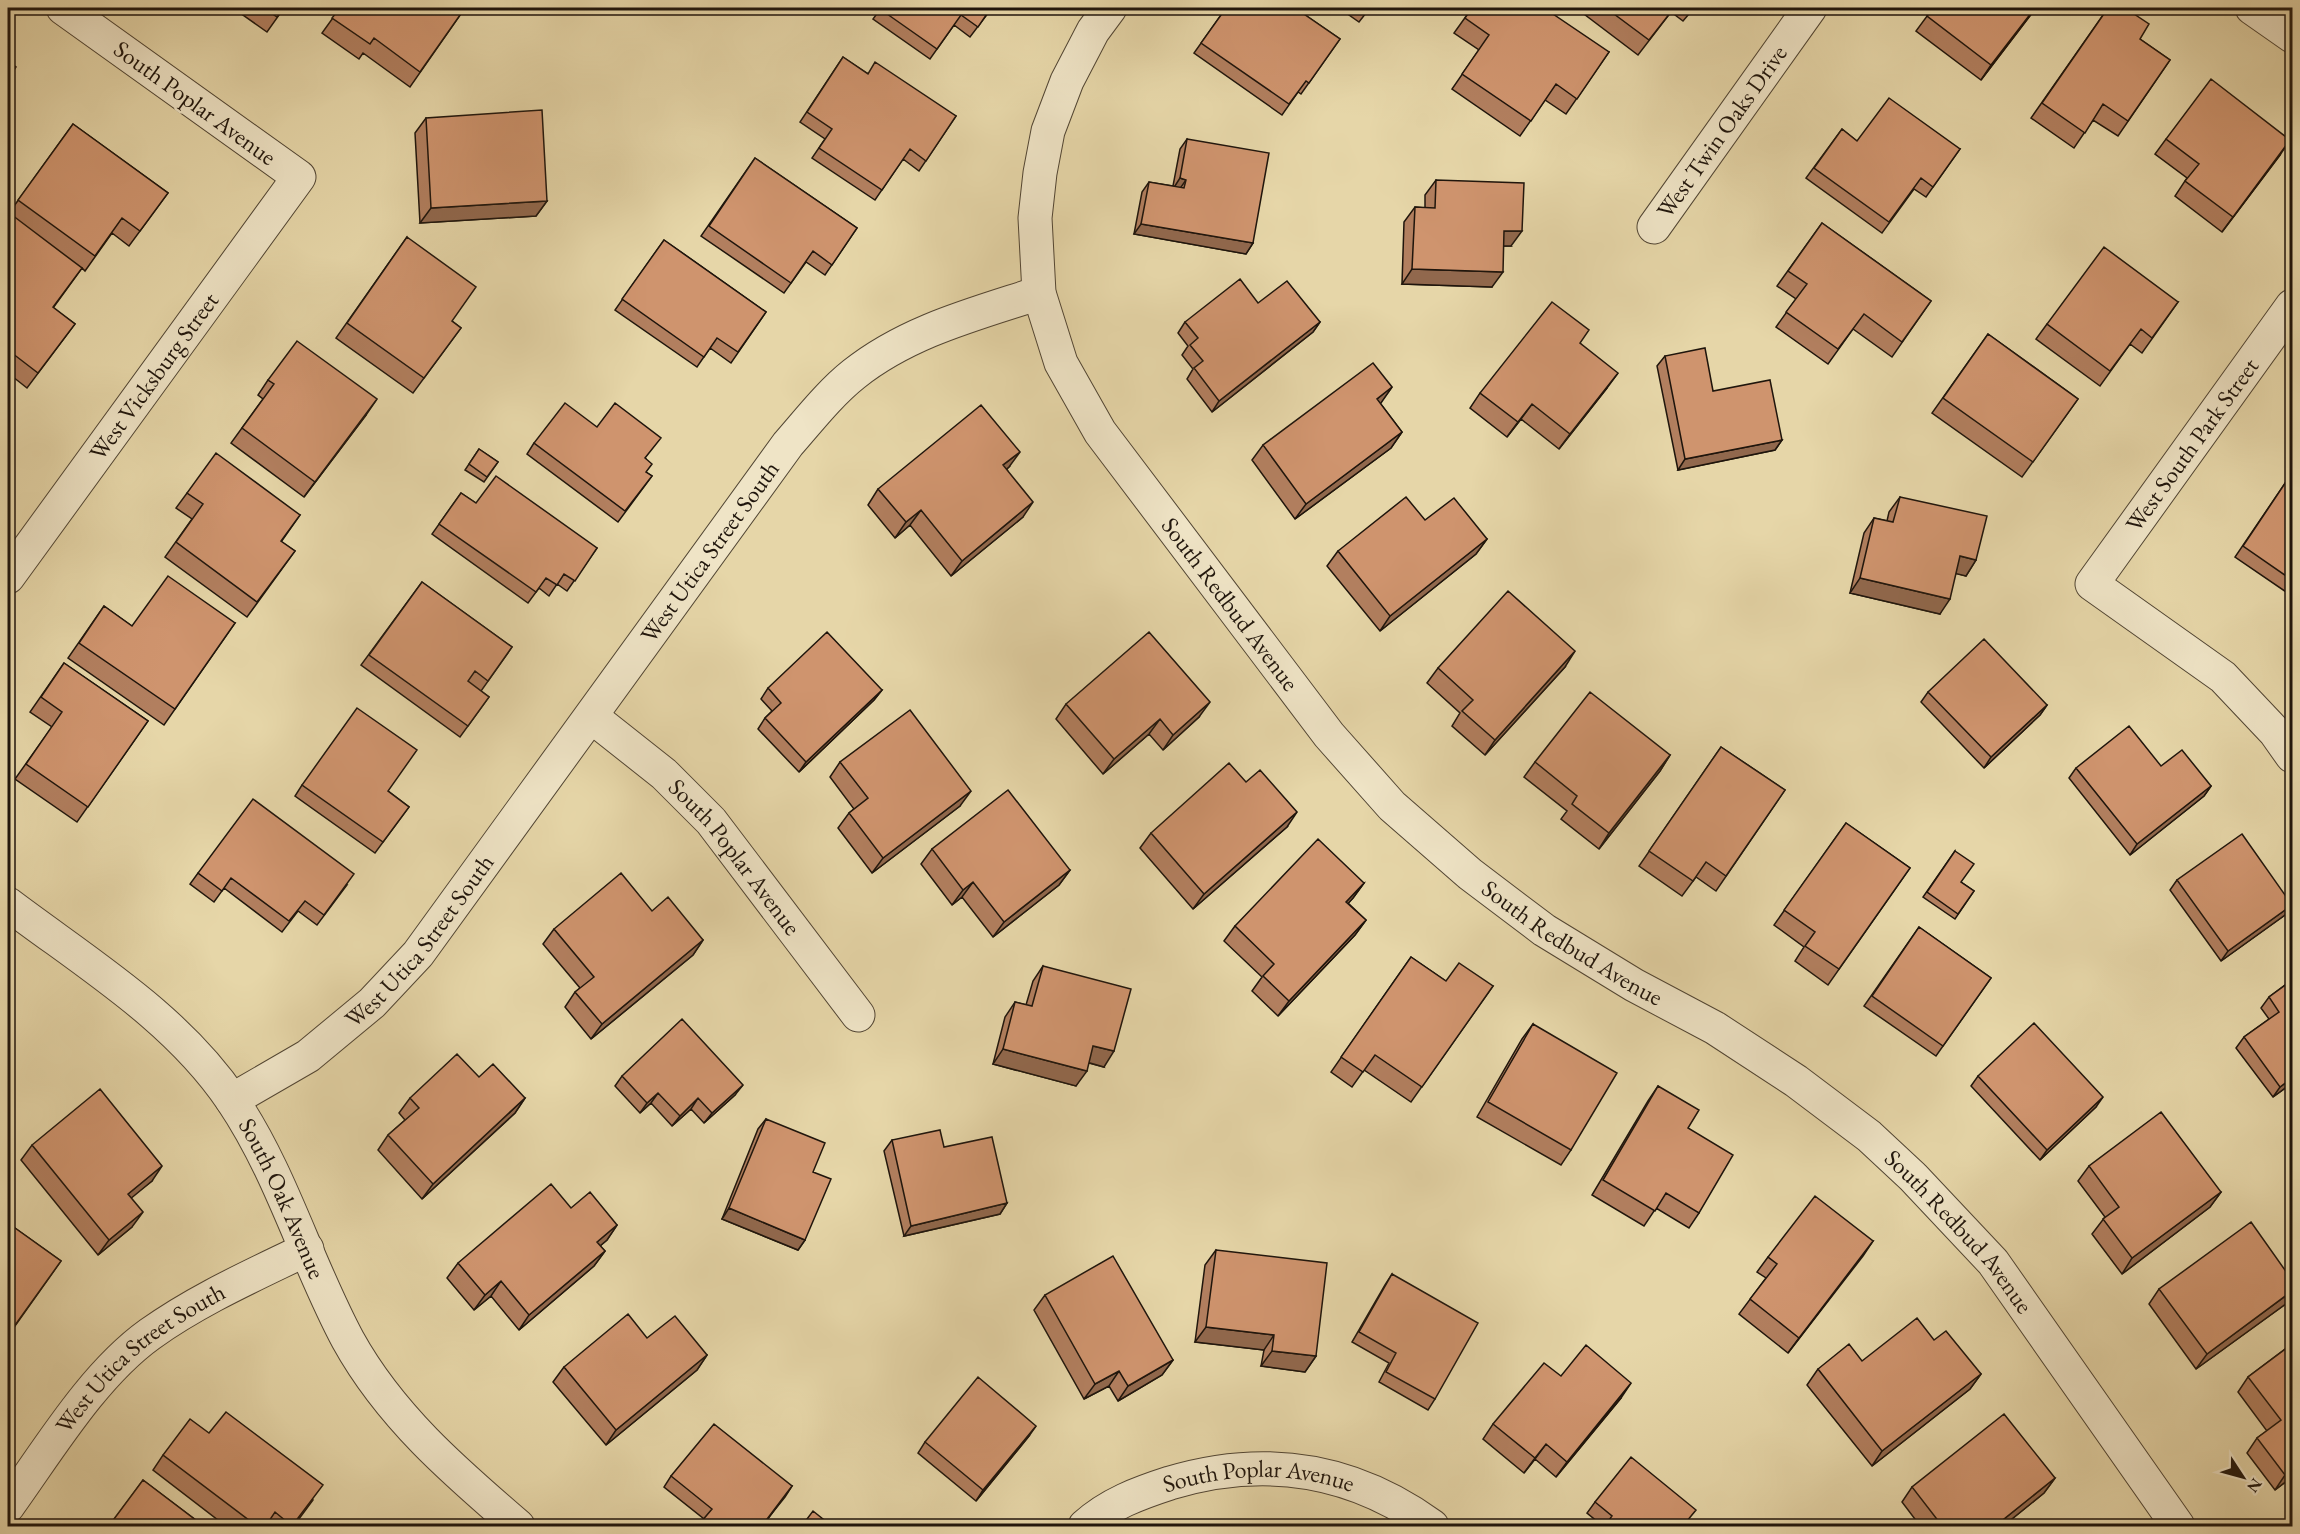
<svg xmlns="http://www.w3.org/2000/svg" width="2300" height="1534" font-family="'EB Garamond',serif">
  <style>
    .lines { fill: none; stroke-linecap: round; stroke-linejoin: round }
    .street-casing { stroke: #514533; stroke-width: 35 }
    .street { stroke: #efe4c6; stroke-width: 33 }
    .wall { fill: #b27f5f; stroke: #1f150c; stroke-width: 1.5 }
    .shaded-wall { fill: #91684d; stroke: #1f150c; stroke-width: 1.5 }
    .building { fill: #cf946e; stroke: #1f150c; stroke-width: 1.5 }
    .labels { text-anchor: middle; stroke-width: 5; stroke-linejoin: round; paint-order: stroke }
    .street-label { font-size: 24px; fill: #1f150c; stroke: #efe4c6 }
  </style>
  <rect width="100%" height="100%" fill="#e6d6a8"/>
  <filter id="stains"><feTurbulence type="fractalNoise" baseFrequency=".00333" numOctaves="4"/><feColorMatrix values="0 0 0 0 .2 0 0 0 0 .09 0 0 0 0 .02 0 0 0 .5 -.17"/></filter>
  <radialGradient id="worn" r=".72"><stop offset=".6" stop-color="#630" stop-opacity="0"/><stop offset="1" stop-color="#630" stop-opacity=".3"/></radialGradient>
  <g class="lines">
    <defs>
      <g id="street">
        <path id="s1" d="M1110,8l-17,23 -26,50 -19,50 -8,42 -5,45 4,75 22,70 39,69 229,303 63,71 78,68 74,56 90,55 81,43 81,53 73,55 44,41 80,85 185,264"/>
        <path d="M2252,8l40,28"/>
        <path id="s2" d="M1654,227l156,-219"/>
        <path d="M2292,306l-200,278 131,93 52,55 17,24"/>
        <path id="s3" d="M8,577l291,-400 -236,-169"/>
        <path id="s4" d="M592,717l72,57 47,47 147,194"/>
        <path id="s5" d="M8,904c78,59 168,113 224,196 50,74 74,162 116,240 42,76 106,131 170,186"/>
        <path id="s6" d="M232,1100l76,-44 64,-53 46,-49 370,-510c21,-24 42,-51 66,-70 54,-43 121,-60 185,-81"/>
        <path id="s7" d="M8,1506c41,-57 85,-131 142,-172 49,-35 104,-59 157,-85"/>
        <path id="s8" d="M1085,1526c24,-22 54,-33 85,-43 94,-28 182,-15 262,43"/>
      </g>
    </defs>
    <use href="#street" class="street-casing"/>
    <use href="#street" class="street"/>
  </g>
  <path class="wall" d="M233,8h51l-17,24z
    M340,8h125l-55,79 -47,-34 -4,6 -37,-26z
    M881,8h111l-22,29 -16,-12 -24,34 -57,-40z
    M1226,8h69l45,31 -39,55 -3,-2 -16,23 -88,-62z
    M1339,8h31l-11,14z
    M1472,8l137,44 -43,62 -21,-14 -25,36 -68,-47 27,-39 -25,-17z
    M1576,8h118l-11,13 -12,-9 -33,43z
    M1933,8h103l-55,72 -65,-49z
    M2108,8l32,31 30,21 -52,76 -25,-16 -19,28 -43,-30z
    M843,57l24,16 89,43 -37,55 -16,-12 -28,41 -63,-42 13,-19 -25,-17z
    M426,118l121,83 -11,15 -116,7 -5,-90z
    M73,124l95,69 -39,53 -17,-13 -27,38 -3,-3 -29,40 22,16 -48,64 -19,-15v-161l1,1z
    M1842,129l15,12 103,8 -34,48 -12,-8 -32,44 -76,-55z
    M1187,139l66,104 -7,11 -112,-20 8,-42 7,-10 24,4 7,-37z
    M2166,139l114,16 -58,77 -47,-36 12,-18 -32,-24z
    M755,158l102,70 -32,47 -19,-13 -22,31 -83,-57z
    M1436,180l75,66h-8l-11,41 -90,-3 2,-62 11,-15 10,1v-13z
    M1822,223l109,78 -39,56 -39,-28 -25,35 -52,-37 20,-28 -19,-13z
    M407,237l45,84 9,7 -48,65 -77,-55z
    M664,240l102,72 -35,51 -21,-15 -13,19 -82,-57z
    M2178,302l-36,51 -12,-9 -30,42 -64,-47 11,-15z
    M1258,303l62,19 -7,10 -101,80 -25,-33 6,-10 -11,-14 6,-9 -10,-13 7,-11z
    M1988,334l90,65 -56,78 -90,-64z
    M1580,343l27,45 -48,61 -38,-30 -14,18 -37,-29 10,-15z
    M1665,356l117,84 -7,10 -97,20 -21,-104z
    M268,380l98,35 -62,82 -73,-54 32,-44 -5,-4z
    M1392,387l-12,16 22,29 -11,16 -96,71 -43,-59 11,-15z
    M597,427l49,32v13l6,4 -34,46 -91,-68 7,-11z
    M479,449l19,13 -14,20 -19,-12z
    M1009,467l-2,2 16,48 -72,59 -41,-51 -15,13 -27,-33 10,-16z
    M2292,473v123l-57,-39z
    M187,493l113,22 -19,27 14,9 -48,66 -82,-60 27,-38 -16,-11z
    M461,493l15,10 121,45 -30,43 -10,-7 -8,12 -10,-8 -11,15 -96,-69z
    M1900,497l76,63 -10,16 -10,-3 -16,41 -90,-21 14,-60 10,-15 13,3 2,-9z
    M1425,520l62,19 -11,15 -96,77 -53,-65 11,-15z
    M422,582l90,65 -31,44 8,6 -29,40 -99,-72z
    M104,606l28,20 103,-3 -71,102 -96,-67z
    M64,663l84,58 -71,101 -62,-43 37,-52 -22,-15z
    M1565,667l-80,88 -33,-29 8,-13 -33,-30 11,-15z
    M768,688l114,2 -8,10 -75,72 -41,-43 7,-11 7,-7 -11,-12z
    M1928,692l119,13 -7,10 -56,53 -63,-66z
    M1066,704l133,13 -36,33 -14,-16 -46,40 -47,-55z
    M1721,747l64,43 -69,101 -20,-14 -14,19 -43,-30z
    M1670,755l-10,16 -61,78 -38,-30 6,-8 -43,-34 11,-15z
    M840,762l120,44 -88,67 -34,-45 11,-15 5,-4 -24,-32z
    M2161,766l50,20 -7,10 -74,59 -61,-77 7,-10z
    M302,785l86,6 21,16 -34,46 -80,-57z
    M1846,823l64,45 -82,117 -33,-24 9,-14 -30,-22z
    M1287,827l-94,82 -53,-61 11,-15z
    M932,849l138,21 -11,15 -66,52 -31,-40 -10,8 -31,-41z
    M1955,851l6,31 13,9 -19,28 -32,-22z
    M198,873l149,12 -30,40 -19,-14 -16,21 -58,-44 -10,14 -24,-18z
    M2177,880l108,35 -64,46 -51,-71z
    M1364,883l-11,15 -5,5 18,17 -11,15 -77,81 -26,-25 10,-14 -38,-36 11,-15z
    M652,911l51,29 -10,15 -102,84 -26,-32 10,-15 5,-4 -37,-44 11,-15z
    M1919,927l72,51 -55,78 -72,-50z
    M1411,957l35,24 47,5 -82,116 -47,-32 -12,17 -21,-15z
    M1043,966l61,101 -15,-4 -13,23 -83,-22 12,-47 10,-15 11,3 7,-24z
    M2292,980v103l-19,14 -37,-49 8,-11 25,-18 -8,-11 8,-11z
    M1533,1024l38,126 -10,15 -84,-48 45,-78z
    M622,1076l113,19 -31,28 -13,-14 -19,17 -21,-23 -11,10 -25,-27z
    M1978,1076l118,31 -56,53 -69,-74z
    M1658,1086l30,42 11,85 -10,15 -33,-20 -12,18 -52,-31 56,-94z
    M410,1098h115l-10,15 -93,86 -44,-49 10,-15 17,-15 -6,-7z
    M766,1119l47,53 -8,68 -7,10 -76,-31 36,-90z
    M892,1140l52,7 63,56 -7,11 -96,22 -20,-85z
    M32,1145l120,36 -21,16 1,30 -34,28 -77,-95z
    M2089,1166l132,26 -11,15 -88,67 -30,-40 13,-17 -27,-36z
    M571,1208l46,17 -10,15 -7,6 5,5 -11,15 -75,64 -28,-34 -17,14 -27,-32 11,-15z
    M8,1223l53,38 -53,75z
    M1873,1241l-85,112 -49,-39 27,-36 -9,-6 11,-15z
    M1216,1250l100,106 -11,16 -44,-6 3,-16 -69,-8 10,-77z
    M1392,1274l43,125 -7,11 -49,-28 10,-19 -37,-21 33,-57z
    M2159,1289l128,14 -91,66 -47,-65z
    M1045,1295l128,65 -11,15 -44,26 -9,-15 -25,13 -50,-89z
    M647,1338l60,17 -10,15 -91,75 -53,-63 11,-15z
    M1934,1340l47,34 -11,15 -98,77 -65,-81 11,-16 44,-8z
    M2292,1344v133l-17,13 -28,-37 10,-15 10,-7 -29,-39 10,-15z
    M1561,1376l60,22 -65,79 -21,-18 -11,14 -41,-34 10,-15z
    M209,1433l104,67 -20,27h-66l-74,-57 10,-15z
    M1029,1436l-53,65 -58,-48 7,-11z
    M671,1476l121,10 -30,41h-63l5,-8 -40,-32z
    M2055,1478l-11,15 -42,34h-81l-19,-25 10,-15z
    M143,1480l62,47h-96z
    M1595,1502l93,18 -5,7h-79l-17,-14z"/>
  <path class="shaded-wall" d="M2035,8h1l-55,72 10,-15z
    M2290,140l-10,15 -58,77 11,-15z
    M1180,178l6,2 -7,10 -6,-1z
    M547,201l-11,15 -116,7 11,-15z
    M1141,224l112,19 -7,11 -112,-20z
    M1504,231h18l-11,15h-18z
    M1412,269l91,3 -11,15 -90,-3z
    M1320,322l-7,10 -101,80 7,-11z
    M1618,373l-11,15 -48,61 11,-15z
    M1392,387l-11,16 -15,11 11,-15z
    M377,399l-11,16 -62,82 11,-15z
    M1532,404l-11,15 -14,18 11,-15z
    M1402,432l-11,16 -96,71 11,-15z
    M1782,440l-7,10 -97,20 7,-11z
    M1020,452l-11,15 -16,13 10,-15z
    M1033,502l-10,15 -72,59 11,-15z
    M921,510l-11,15 -15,13 11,-16z
    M1487,539l-11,15 -96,77 10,-15z
    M1960,556l16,4 -10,16 -17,-4z
    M1860,578l90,21 -10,15 -90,-21z
    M1575,651l-10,16 -80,88 10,-15z
    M882,690l-8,10 -75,72 7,-10z
    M1210,702l-11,15 -36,33 10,-15z
    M2047,705l-7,10 -56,53 7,-11z
    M1160,719l-11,15 -46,40 11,-15z
    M1670,755l-10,16 -61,78 10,-16z
    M2211,786l-7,10 -74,59 7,-11z
    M971,791l-11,15 -88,67 11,-15z
    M1297,812l-10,15 -94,82 11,-15z
    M1070,870l-11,15 -66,52 11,-15z
    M973,882l-11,15 -10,8 11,-15z
    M1364,883l-11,15 -17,19 10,-15z
    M2292,905l-7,10 -64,46 7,-10z
    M1366,920l-11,15 -77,81 11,-15z
    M703,940l-10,15 -102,84 11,-15z
    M1093,1046l21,5 -10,16 -21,-6z
    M1003,1049l84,22 -11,15 -83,-22z
    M2292,1078v5l-19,14 7,-10z
    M743,1085l-8,10 -31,28 8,-10z
    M658,1093l-7,10 -11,10 7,-10z
    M2103,1097l-7,10 -56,53 7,-10z
    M525,1098l-10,15 -93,86 11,-15z
    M698,1098l-7,11 -19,17 8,-10z
    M162,1166l-10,15 -34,28 10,-15z
    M2221,1192l-11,15 -88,67 10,-16z
    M1007,1203l-7,11 -96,22 7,-10z
    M729,1208l76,32 -7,10 -76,-31z
    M143,1212l-11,15 -34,28 11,-15z
    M617,1225l-10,15 -20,17 10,-15z
    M1873,1241l-10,15 -75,97 11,-15z
    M605,1251l-11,15 -75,64 10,-15z
    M501,1281l-10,15 -17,14 11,-15z
    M2292,1291v4l-5,8 -91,66 11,-15z
    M1206,1327l68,8 -10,15 -69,-8z
    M1272,1351l44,5 -11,16 -44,-6z
    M707,1355l-10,15 -91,75 10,-15z
    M1173,1360l-11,15 -44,26 10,-15z
    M1119,1371l-10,15 -25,13 11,-15z
    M1981,1374l-11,15 -98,77 10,-15z
    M1631,1383l-10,15 -65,79 11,-15z
    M1036,1426l-7,10 -53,65 7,-11z
    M1546,1444l-11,15 -11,14 11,-15z
    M2292,1470v7l-17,13 10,-15z
    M2055,1478l-11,15 -42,34h-8z
    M792,1486l-7,11 -24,30z"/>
  <path class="building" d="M264,8h20l-7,9z
    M340,8h125l-45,64 -46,-34 -4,6 -38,-26z
    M881,8h110l-13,19 -17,-12 -24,34 -57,-40z
    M1226,8h8l6,4 3,-4h52l45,31 -31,44 -3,-2 -17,23 -88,-61z
    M1361,8h9l-3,4z
    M1472,8h72l65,44 -32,47 -21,-15 -25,37 -69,-47 27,-39 -24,-17z
    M1606,8h68l-25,32z
    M1933,8h102l-44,57 -64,-49z
    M2108,8h17l24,16 -9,15 30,21 -42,61 -25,-17 -18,29 -43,-30z
    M843,57l25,17 7,-12 81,54 -30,45 -16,-12 -28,41 -63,-42 13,-19 -25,-17z
    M8,61l8,6 -8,12z
    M2211,79l79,61 -57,77 -48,-36 14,-17 -33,-25z
    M1889,98l71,51 -27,38 -12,-9 -32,44 -75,-54 28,-39 15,12z
    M542,110l5,91 -116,7 -5,-90z
    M73,124l95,69 -28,38 -18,-13 -27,38 -77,-56z
    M1187,139l82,14 -16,90 -112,-19 8,-42 35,6 2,-8 -6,-2z
    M755,158l102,70 -25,37 -19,-14 -22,32 -82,-57z
    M1436,180l88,3 -2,48h-18l-1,41 -91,-3 3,-62 20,1z
    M8,212l74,56 -29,39 22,17 -37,49 -30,-23z
    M1822,223l109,78 -29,41 -38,-28 -26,35 -52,-37 21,-28 -19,-13z
    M407,237l69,50 -24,34 9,7 -37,50 -77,-55z
    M664,240l102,72 -28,40 -21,-14 -13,19 -82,-58z
    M2104,247l74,55 -26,36 -11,-9 -31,42 -63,-47z
    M1240,279l18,24 29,-22 33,41 -101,79 -25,-33 9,-7 -13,-16 8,-7 -13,-16z
    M1552,302l37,28 -9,13 38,30 -48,61 -38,-30 -14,18 -38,-29z
    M1988,334l90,65 -45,63 -90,-64z
    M297,341l80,58 -62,83 -73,-54 32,-44 -6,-4z
    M1705,348l8,43 57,-11 12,60 -97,19 -20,-103z
    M1373,363l19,24 -15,12 25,33 -96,72 -43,-59z
    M565,403l32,24 18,-24 46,35 -16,20 7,6 -6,8 6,4 -27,35 -91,-68z
    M981,405l39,47 -17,13 30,37 -71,59 -41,-51 -15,12 -28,-33z
    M479,449l19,13 -11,15 -18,-13z
    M216,453l84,62 -19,26 14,10 -38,51 -81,-60 27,-38 -16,-11z
    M2292,473v107l-49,-34z
    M496,476l101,72 -22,33 -11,-7 -7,11 -11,-7 -10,14 -97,-68 22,-31 15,10z
    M1406,497l19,23 29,-22 33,41 -97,77 -52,-65z
    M1900,497l87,19 -11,44 -16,-4 -10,43 -90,-21 14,-60 19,4z
    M168,576l67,47 -60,86 -96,-66 25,-37 28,20z
    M422,582l90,65 -24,34 -13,-10 -7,10 21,16 -21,29 -99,-71z
    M1508,591l67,60 -80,89 -33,-29 11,-11 -35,-32z
    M827,632l55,58 -76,72 -41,-44 16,-15 -13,-15z
    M1149,632l61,70 -37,33 -13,-16 -46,40 -48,-55z
    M1984,639l63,66 -56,52 -63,-65z
    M64,663l84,58 -60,86 -62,-43 36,-52 -21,-15z
    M1590,692l80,63 -61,78 -37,-29 5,-8 -42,-34z
    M357,708l60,42 -29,41 21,16 -26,35 -81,-57z
    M910,710l61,81 -88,67 -34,-45 19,-15 -28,-36z
    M2129,726l32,40 21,-16 29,36 -74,58 -61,-76z
    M1721,747l64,43 -59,86 -20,-14 -13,19 -44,-30z
    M1229,763l17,19 14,-12 37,42 -93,82 -53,-61z
    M1008,790l62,80 -66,52 -31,-40 -10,8 -31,-41z
    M253,799l101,75 -30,41 -19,-14 -16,20 -58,-43 -9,13 -24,-18z
    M1846,823l64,45 -71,101 -34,-23 10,-14 -31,-22z
    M2242,834l50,71 -64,46 -51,-71z
    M1318,839l46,44 -18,19 20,18 -77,81 -26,-25 11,-12 -39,-38z
    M1955,851l19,13 -13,18 13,9 -16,23 -31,-22z
    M621,873l31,38 16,-14 35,43 -101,84 -27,-32 19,-15 -40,-48z
    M1919,927l72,51 -48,68 -71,-50z
    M1411,957l35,24 13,-18 34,23 -71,101 -47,-32 -12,17 -22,-15z
    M1043,966l88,23 -17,62 -21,-5 -6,25 -84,-22 12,-47 17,4z
    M2292,980v98l-12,9 -36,-50 35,-25 -10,-15z
    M682,1019l61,66 -31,28 -14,-15 -18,18 -22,-23 -11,10 -25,-27z
    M2034,1023l69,74 -56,53 -69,-74z
    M1533,1024l84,49 -46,77 -83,-48z
    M457,1054l22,23 14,-13 32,34 -92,86 -45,-49 31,-27 -9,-10z
    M1658,1086l41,24 -11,18 45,27 -34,58 -33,-20 -11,18 -52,-31z
    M100,1089l62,77 -34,28 15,18 -34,28 -77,-95z
    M2161,1112l60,80 -89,66 -29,-39 16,-12 -30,-41z
    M766,1119l59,24 -12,29 18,7 -26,61 -76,-32z
    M940,1130l4,17 48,-10 15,66 -96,23 -19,-86z
    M551,1184l20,24 19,-16 27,33 -20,17 8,9 -76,64 -28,-34 -16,14 -27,-32z
    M1815,1196l58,45 -74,97 -49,-39 27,-35 -9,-7z
    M2251,1222l41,58v11l-85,63 -48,-65z
    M8,1223l53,38 -48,67 -5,-4z
    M1216,1250l111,13 -11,93 -44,-5 2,-16 -68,-8z
    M1113,1256l60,104 -45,26 -9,-15 -24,13 -50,-89z
    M1392,1274l86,49 -43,76 -49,-27 10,-19 -37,-21z
    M628,1314l19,24 28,-22 32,39 -91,75 -52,-63z
    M1917,1318l17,22 12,-9 35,43 -99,77 -64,-82 31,-25 13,17z
    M2292,1344v126l-7,5 -28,-37 24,-18 -33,-43z
    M1586,1345l45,38 -64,79 -21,-18 -11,14 -42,-34 51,-61 17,13z
    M978,1377l58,49 -53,64 -58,-48z
    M226,1412l97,73 -31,41 -17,-14 -10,15h-7l-95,-72 27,-36 19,14z
    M2004,1414l51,64 -61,49h-51l-31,-40z
    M714,1424l78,62 -31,41h-54l-6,-5 11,-13 -41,-33z
    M1631,1457l65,53 -14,17h-78l8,-11 -17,-14z
    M143,1480l62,47h-82l-9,-8z
    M813,1511l20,16h-32z"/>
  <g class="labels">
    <g class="street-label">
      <text transform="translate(195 103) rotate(36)" y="8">South Poplar Avenue</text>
      <text dy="8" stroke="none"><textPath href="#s2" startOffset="117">West Twin Oaks Drive</textPath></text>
      <text dy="8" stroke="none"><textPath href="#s3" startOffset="248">West Vicksburg Street</textPath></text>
      <text transform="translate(2192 445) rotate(-54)" y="8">West South Park Street</text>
      <text dy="8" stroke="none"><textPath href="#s6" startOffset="735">West Utica Street South</textPath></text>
      <text dy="8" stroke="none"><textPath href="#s1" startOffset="670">South Redbud Avenue</textPath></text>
      <text dy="8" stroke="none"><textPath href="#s4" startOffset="201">South Poplar Avenue</textPath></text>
      <text dy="8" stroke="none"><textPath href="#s6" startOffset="249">West Utica Street South</textPath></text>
      <text dy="8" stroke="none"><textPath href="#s1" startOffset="1156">South Redbud Avenue</textPath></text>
      <text dy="8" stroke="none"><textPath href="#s5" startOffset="410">South Oak Avenue</textPath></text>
      <text dy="8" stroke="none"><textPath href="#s1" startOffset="1642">South Redbud Avenue</textPath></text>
      <text dy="8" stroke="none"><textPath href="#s7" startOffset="201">West Utica Street South</textPath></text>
      <text dy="8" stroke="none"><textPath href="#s8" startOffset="186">South Poplar Avenue</textPath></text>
    </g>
  </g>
  <rect width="2300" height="1534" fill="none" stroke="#e6d6a8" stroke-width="30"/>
  <rect x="9" y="9" width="2282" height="1516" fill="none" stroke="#1f150c" stroke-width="3"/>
  <rect x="15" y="15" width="2270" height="1504" fill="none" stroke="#1f150c" stroke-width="1.5"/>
  <g transform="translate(2243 1477) rotate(126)" stroke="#efe4c6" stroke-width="4.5" paint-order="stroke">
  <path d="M0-4.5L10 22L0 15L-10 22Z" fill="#1f150c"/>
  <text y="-9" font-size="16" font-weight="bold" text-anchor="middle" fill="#1f150c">N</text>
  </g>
  <rect width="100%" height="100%" filter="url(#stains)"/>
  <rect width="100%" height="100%" fill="url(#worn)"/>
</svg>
